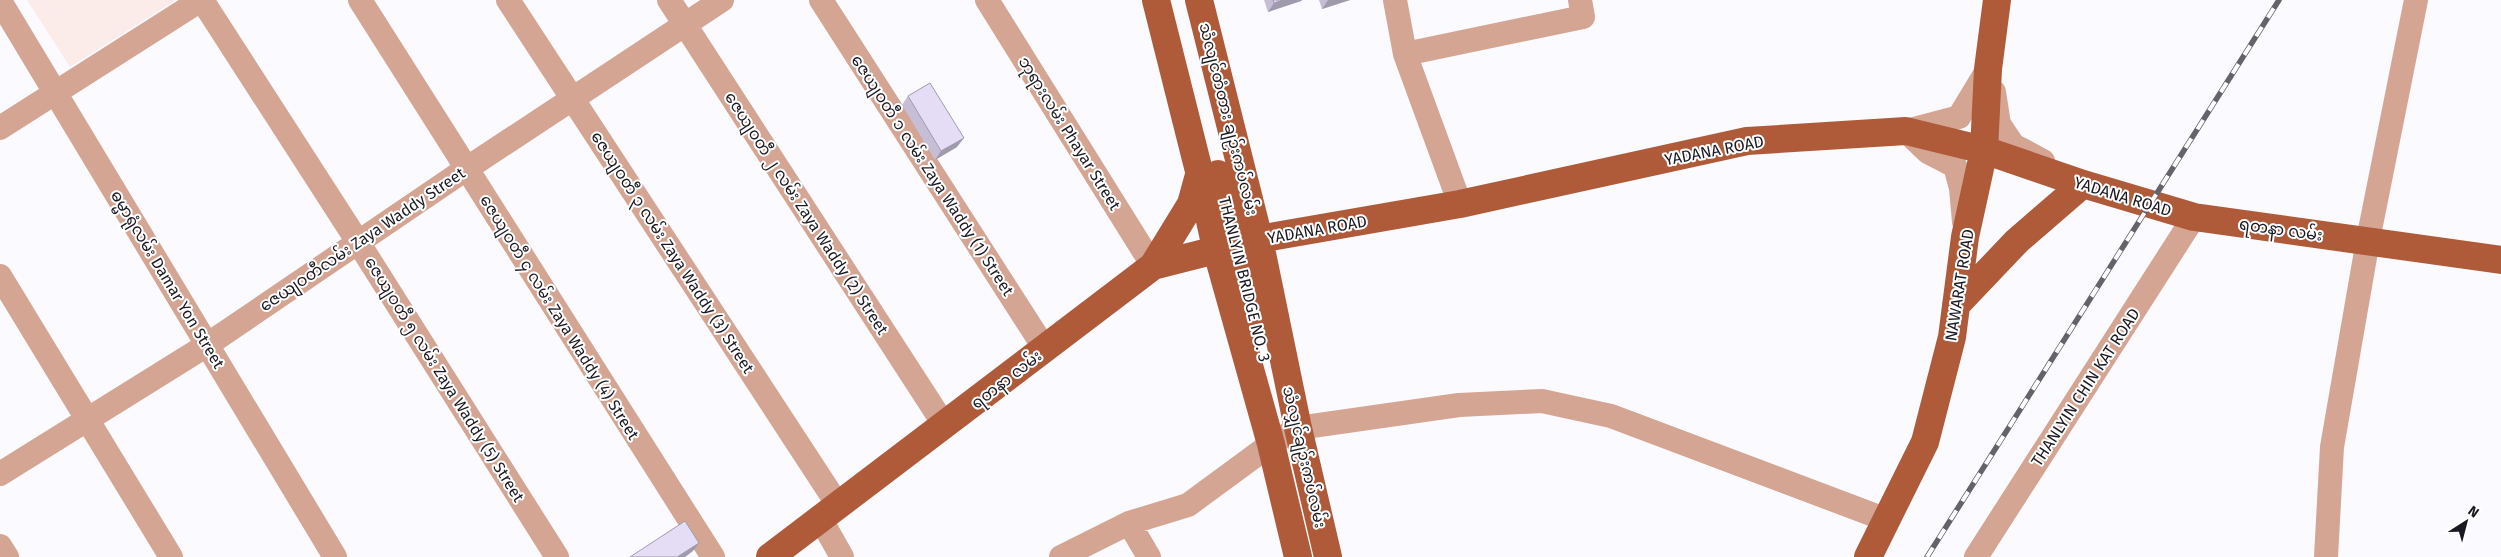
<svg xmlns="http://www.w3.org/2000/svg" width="2501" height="557" font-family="'Fira Sans','Noto Sans Myanmar',sans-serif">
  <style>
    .education { fill: #fcece9 }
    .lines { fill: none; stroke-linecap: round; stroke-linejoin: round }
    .minor { stroke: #d5a593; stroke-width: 24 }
    .major { stroke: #af5b3a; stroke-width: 28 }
    .rail-casing { stroke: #64636b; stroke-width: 5.5 }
    .rail { stroke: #fff; stroke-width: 4; stroke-dasharray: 11; stroke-linecap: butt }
    .wall { fill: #c5bed4 }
    .shaded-wall { fill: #a09bac }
    .building { fill: #e5ddf6; stroke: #a09bac }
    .labels { text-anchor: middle; stroke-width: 4; stroke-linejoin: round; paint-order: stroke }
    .street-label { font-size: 16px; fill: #1a1922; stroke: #fff }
  </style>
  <rect width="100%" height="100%" fill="#fafaff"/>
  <path class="education" d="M27,0h149l-106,67z"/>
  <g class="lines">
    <path class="minor" d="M202,0l156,242 199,315
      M360,0l353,557
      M508,0l330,505
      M669,0l276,426
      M821,0l224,349
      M987,0l166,266
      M1395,0l10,54 55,150
      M0,1l335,556
      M1405,54l178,-37 -3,-17
      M1994,92l5,32 14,21 30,16
      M0,128l201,-128
      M1906,131l22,21 27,14 6,22 3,34
      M1906,131l53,-14 29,-48
      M0,276l171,281
      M0,474l207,-129 259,-176 256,-169
      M820,518l22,39
      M1129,523l20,34
      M0,546l7,11
      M1061,557l68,-34 59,-18 83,-61 27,-16 161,-23 83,-4 69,15 276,104
      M1976,557l218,-340
      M2326,557l6,-110 36,-207 48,-240"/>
    <path class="major" d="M1156,0l43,171 17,77 55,196 27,113
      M1199,0l60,239 39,189 30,129
      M1218,174l36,142
      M1153,266l38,-62 8,-29
      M1956,305l61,-64 66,-57
      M770,557l383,-291 106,-27 201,-35 287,-63 159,-10 78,19 99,34 111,33 307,43
      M1868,557l57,-115 27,-105 13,-100 19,-87 4,-81 9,-69"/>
    <defs>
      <path id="rail" d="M1927,557l352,-557"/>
    </defs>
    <use href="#rail" class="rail-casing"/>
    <use href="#rail" class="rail"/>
  </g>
  <path class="wall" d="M1264,0h38l-1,1 -33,11z
    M1319,0h31l-28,9z
    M908,96l49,51 -22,13 -33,-55z"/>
  <path class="shaded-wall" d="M1283,0h19l-1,1 -33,11 6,-9z
    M1328,0h22l-28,9z
    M964,138l-7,9 -22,13 6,-9z
    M699,543l-6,8 -8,6h-8z"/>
  <path class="building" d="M1273,0h10l-9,3z
    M930,83l34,55 -23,13 -33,-55z
    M685,521l14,22 -22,14h-47z"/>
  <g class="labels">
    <g class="street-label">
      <text transform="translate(1229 119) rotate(76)" y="6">သံလျင်တံတား ချဉ်းကပ်လမ်း</text>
      <text transform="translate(1070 133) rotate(58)" y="6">ဘုရားလမ်း Phayar Street</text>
      <text transform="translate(1714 150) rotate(-11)" y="6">YADANA ROAD</text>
      <text transform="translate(933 175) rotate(57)" y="6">ဇေယျဝတီ ၁ လမ်း Zaya Waddy (1) Street</text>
      <text transform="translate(2123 196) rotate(17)" y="6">YADANA ROAD</text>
      <text transform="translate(807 213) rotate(57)" y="6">ဇေယျဝတီ ၂ လမ်း Zaya Waddy (2) Street</text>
      <text transform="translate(1317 229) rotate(-10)" y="6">YADANA ROAD</text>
      <text transform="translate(2281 229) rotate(8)" y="6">ရတနာ လမ်း</text>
      <text transform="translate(362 239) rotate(-34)" y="6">ဇေယျဝတီလမ်း Zaya Waddy Street</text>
      <text transform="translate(673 252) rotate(57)" y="6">ဇေယျဝတီ ၃ လမ်း Zaya Waddy (3) Street</text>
      <text transform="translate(168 279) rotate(59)" y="6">ဓမ္မာရုံလမ်း Damar Yon Street</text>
      <text transform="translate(1245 279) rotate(76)" y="6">THANLYIN BRIDGE NO. 3</text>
      <text transform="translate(1959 285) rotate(-81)" y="6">NAWARAT ROAD</text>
      <text transform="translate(560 317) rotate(58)" y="6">ဇေယျဝတီ ၄ လမ်း Zaya Waddy (4) Street</text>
      <text transform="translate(445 379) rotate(58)" y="6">ဇေယျဝတီ ၅ လမ်း Zaya Waddy (5) Street</text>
      <text transform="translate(1006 379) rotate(-38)" y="6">ရတနာ လမ်း</text>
      <text transform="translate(2085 387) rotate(-57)" y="6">THANLYIN CHIN KAT ROAD</text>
      <text transform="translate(1305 457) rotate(77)" y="6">သံလျှင်ချဉ်းကပ်လမ်း</text>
    </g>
  </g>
  <g transform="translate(2466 522) rotate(36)" stroke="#ffffff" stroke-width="4" paint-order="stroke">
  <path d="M0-4L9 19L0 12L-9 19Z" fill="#1a1922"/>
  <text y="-8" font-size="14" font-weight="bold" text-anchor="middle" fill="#1a1922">N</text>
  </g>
</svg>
